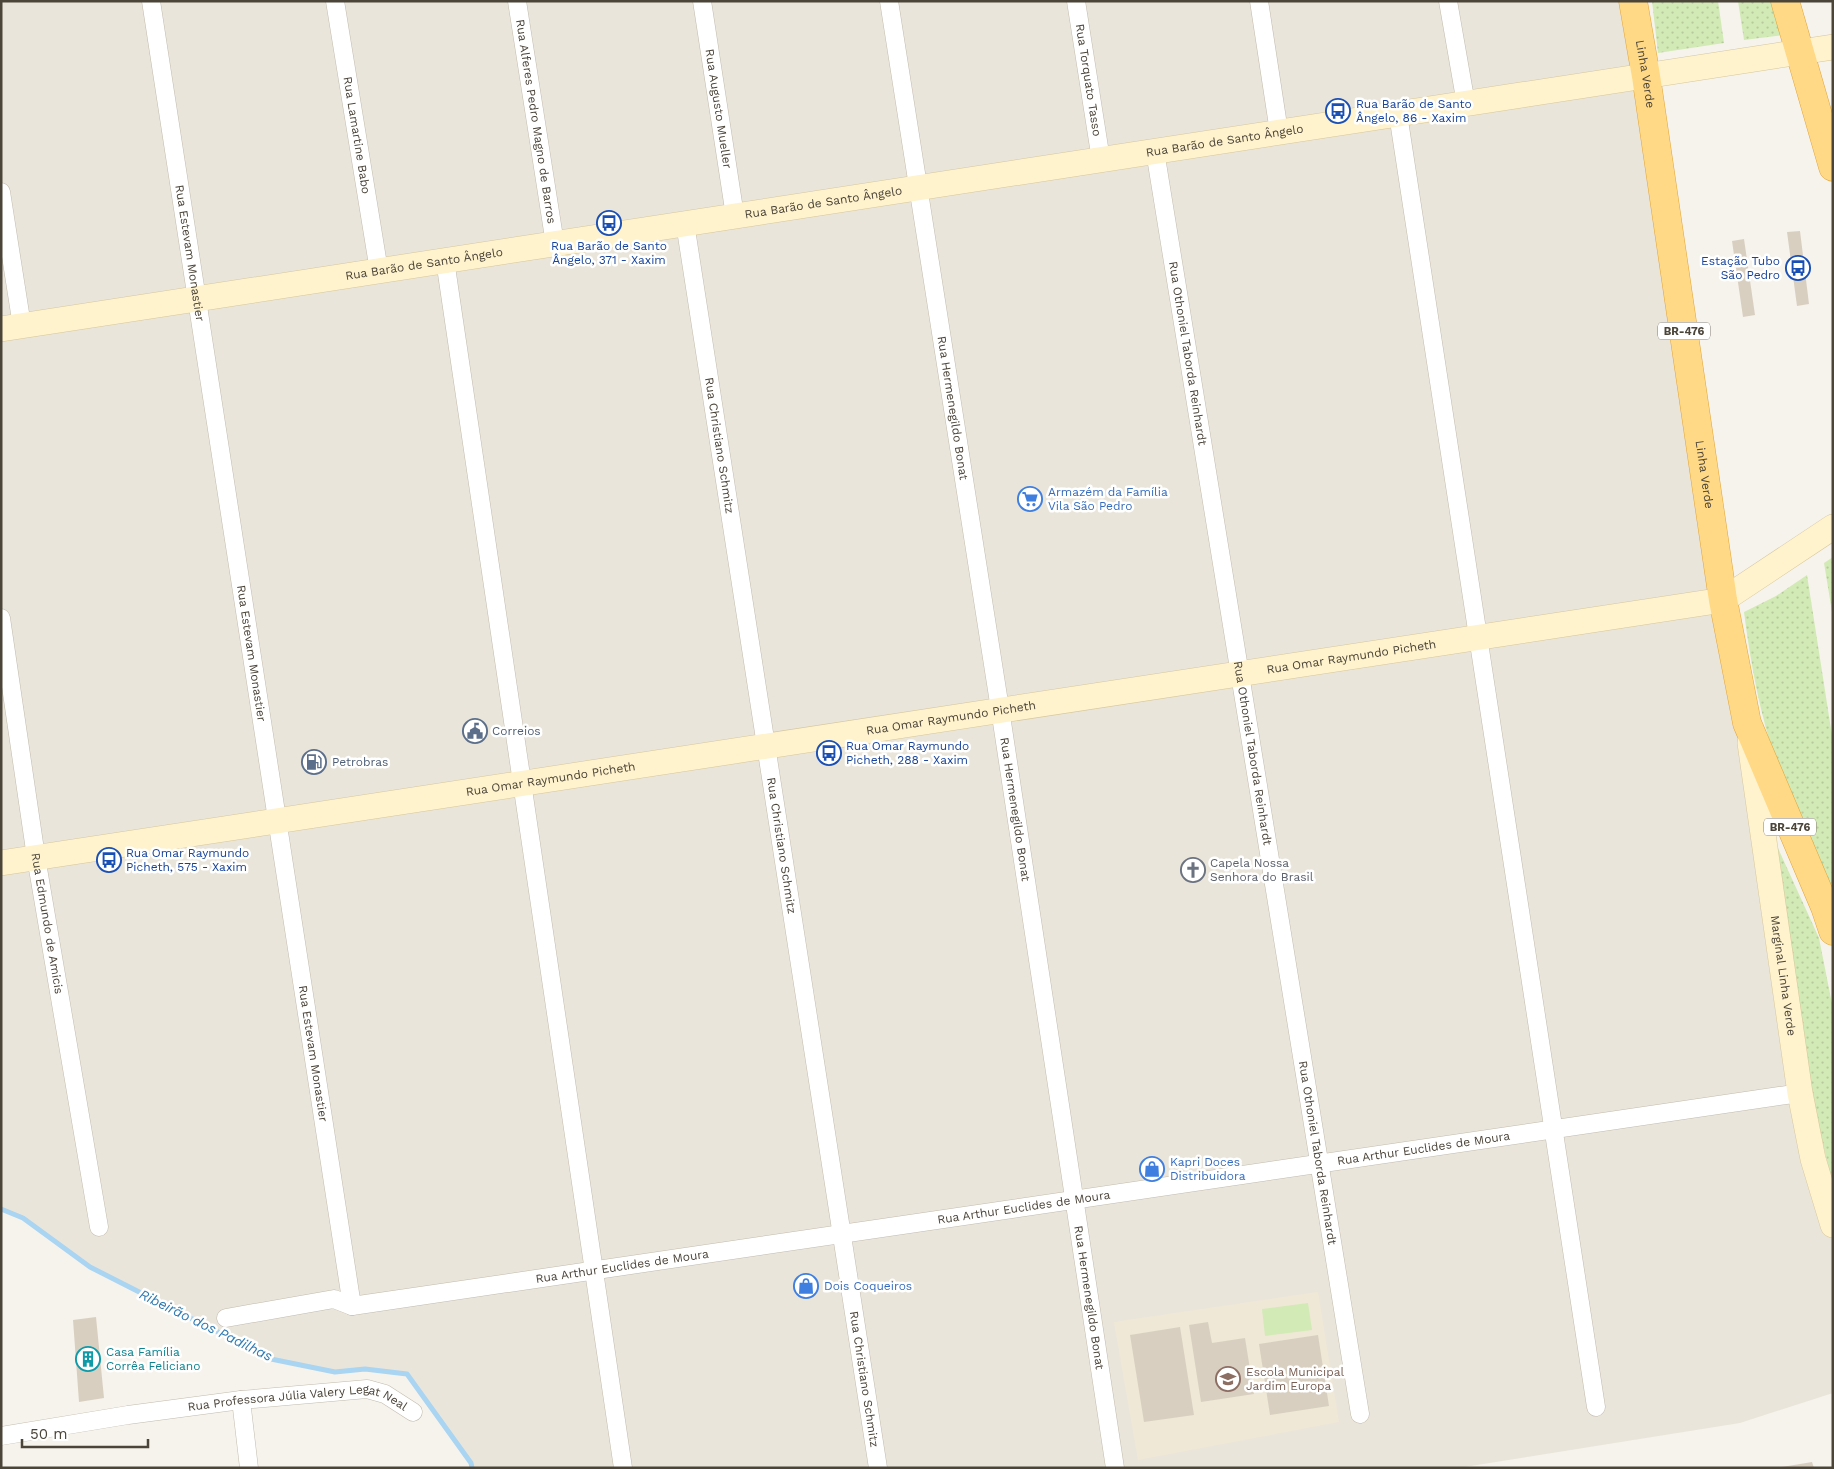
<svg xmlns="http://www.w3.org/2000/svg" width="1834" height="1469" font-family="'Work Sans',sans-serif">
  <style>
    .residential { fill: #eae5da }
    .education { fill: #efe8d6 }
    .grass { fill: url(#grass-dots) }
    .garden { fill: #d2eab5 }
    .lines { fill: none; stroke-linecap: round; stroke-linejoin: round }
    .stream { stroke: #a9d4f2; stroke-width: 5 }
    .building { fill: #d8cfc1 }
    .minor-casing { stroke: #c2bbae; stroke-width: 19 }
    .secondary-casing { stroke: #d6c79b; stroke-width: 26 }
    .trunk-casing { stroke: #e0a43c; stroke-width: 29 }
    .minor { stroke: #fff; stroke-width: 18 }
    .secondary { stroke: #fff3cd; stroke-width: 25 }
    .trunk { stroke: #ffd985; stroke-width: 28 }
    .labels { text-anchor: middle; stroke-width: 5; stroke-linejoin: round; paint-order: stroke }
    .shield { fill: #fff; stroke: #817c74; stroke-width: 1 }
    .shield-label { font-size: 11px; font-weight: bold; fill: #4b4439 }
    .street-label { font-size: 12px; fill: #4b4439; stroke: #fff }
    .transit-label { font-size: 12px; fill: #164399; stroke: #fff; text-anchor: start }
    .shop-label { font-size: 12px; fill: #366cbe; stroke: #fff; text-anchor: start }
    .service-label { font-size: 12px; fill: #4e5e75; stroke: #fff; text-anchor: start }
    .worship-label { font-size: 12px; fill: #5b616d; stroke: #fff; text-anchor: start }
    .culture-label { font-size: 12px; fill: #0d838f; stroke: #fff; text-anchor: start }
    .education-label { font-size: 12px; fill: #785e54; stroke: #fff; text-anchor: start }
    .water-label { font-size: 14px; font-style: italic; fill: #2e7ab2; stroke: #fff }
  </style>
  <defs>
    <pattern id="grass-dots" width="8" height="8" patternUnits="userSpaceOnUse" patternTransform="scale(1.25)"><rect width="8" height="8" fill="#d2eab5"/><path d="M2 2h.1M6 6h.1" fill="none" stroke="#b6ca9c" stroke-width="1.8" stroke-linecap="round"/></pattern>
  </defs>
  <rect width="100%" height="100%" fill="#f6f3ec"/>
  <path class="residential" d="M1,1h1632l200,1224v168l-93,30 -282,45h-986l-1,-5 -64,-89 -42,-5 -30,3 -64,-13 -181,-92 -67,-49 -22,-9z"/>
  <path class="education" d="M1318,1292l21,130 -201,38 -24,-138z"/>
  <path class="grass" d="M1652,1h66l6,42 -66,10z
    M1738,1h35l10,34 -39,5z
    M1833,557v61l-9,-55z
    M1807,575l26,167v158c-18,-43 -37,-85 -53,-128 -19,-51 -29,-106 -36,-160l32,-16z
    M1777,846l42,92 14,71v177l-25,-105z"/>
  <path class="garden" d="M1308,1303l4,27 -47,6 -3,-27z"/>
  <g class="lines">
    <path class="stream" d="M1,1209l22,9 67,49 181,92 64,13 30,-3 42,5 64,89 1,5"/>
  </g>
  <path class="building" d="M1800,231l9,73 -12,2 -10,-74z
    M1744,239l11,76 -12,2 -11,-76z
    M96,1317l8,81 -25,4 -6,-82z
    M1208,1322l4,21 33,-5 9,56 -53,8 -12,-77z
    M1180,1327l14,88 -50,7 -14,-87z
    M1318,1335l11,71 -59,9 -11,-71z
    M1812,1462l2,6h-32v-1z"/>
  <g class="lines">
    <defs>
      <g id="minor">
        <path id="s1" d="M151,1l201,1305"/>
        <path id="s2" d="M335,1l44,270"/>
        <path id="s3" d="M517,1l38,243"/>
        <path id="s4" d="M702,1l33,215"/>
        <path id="s5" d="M889,1l111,708 115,759"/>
        <path id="s6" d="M1076,1l25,159"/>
        <path d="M1259,1l20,131"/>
        <path d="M1448,1l18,103"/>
        <path d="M1398,114l198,1293"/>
        <path id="s7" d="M1155,151l205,1263"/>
        <path d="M1,192l21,134"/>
        <path id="s8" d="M685,223l193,1245"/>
        <path d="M445,260l178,1208"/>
        <path id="s9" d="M1,618l35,239 63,370"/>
        <path id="s10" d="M226,1318l108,-19 18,7 1448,-213"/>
        <path d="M241,1400l8,68"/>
        <path id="s11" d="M1,1436l127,-21 113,-15 126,-11 18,5 28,18"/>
      </g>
      <g id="secondary">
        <path id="s12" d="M1,329l1832,-282"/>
        <path id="s13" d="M1750,743l50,350 13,66 20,66"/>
        <path id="s14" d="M1,863l1722,-263 110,-73"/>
      </g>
      <g id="trunk">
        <path id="s15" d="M1633,1l13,75 77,524 24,123 78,184 8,24"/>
        <path d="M1785,1l48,166"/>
      </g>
    </defs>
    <use href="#minor" class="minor-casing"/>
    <use href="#secondary" class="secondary-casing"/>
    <use href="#trunk" class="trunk-casing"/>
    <use href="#minor" class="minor"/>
    <use href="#secondary" class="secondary"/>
    <use href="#trunk" class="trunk"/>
  </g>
  <defs>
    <symbol id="bus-ring" viewBox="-11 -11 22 22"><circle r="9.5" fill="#fff" stroke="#1a4fb4" stroke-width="1.5"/><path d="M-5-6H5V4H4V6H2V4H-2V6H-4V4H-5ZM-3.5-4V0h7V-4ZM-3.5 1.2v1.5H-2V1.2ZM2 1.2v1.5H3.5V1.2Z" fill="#1a4fb4"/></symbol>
    <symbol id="supermarket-ring" viewBox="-11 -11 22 22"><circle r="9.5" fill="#fff" stroke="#3f7fe0" stroke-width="1.5"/><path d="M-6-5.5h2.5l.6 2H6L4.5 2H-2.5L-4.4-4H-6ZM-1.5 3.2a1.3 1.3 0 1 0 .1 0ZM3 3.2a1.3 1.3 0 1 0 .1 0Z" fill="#3f7fe0"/></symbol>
    <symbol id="civic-ring" viewBox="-11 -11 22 22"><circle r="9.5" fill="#fff" stroke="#5c6f8a" stroke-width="1.5"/><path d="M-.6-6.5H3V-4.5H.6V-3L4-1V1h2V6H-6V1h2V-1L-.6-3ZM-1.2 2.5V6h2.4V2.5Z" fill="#5c6f8a"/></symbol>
    <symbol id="fuel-ring" viewBox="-11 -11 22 22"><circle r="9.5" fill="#fff" stroke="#5c6f8a" stroke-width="1.5"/><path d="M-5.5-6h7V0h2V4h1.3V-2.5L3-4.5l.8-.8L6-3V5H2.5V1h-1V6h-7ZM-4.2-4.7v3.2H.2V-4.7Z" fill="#5c6f8a"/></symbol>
    <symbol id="church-ring" viewBox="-11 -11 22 22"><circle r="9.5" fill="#fff" stroke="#6b7280" stroke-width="1.5"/><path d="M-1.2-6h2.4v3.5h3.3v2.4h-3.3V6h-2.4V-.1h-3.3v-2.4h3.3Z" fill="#6b7280"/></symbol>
    <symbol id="shop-ring" viewBox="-11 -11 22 22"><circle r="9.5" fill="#fff" stroke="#3f7fe0" stroke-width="1.5"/><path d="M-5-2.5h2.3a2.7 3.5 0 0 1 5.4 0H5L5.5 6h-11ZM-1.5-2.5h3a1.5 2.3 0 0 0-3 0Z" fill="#3f7fe0"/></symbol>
    <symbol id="building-ring" viewBox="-11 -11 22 22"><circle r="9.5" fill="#fff" stroke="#0f9aa8" stroke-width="1.5"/><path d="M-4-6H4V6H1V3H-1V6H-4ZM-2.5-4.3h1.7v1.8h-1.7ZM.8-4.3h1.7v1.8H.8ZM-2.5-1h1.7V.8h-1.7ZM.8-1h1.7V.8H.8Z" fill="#0f9aa8"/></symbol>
    <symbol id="school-ring" viewBox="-11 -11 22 22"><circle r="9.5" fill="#fff" stroke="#8d6e63" stroke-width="1.5"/><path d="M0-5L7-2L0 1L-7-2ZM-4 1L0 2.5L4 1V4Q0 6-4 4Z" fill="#8d6e63"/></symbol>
  </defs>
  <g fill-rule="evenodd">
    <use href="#bus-ring" x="1324" y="97" width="28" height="28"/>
    <use href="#bus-ring" x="595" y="209" width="28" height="28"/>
    <use href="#bus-ring" x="1784" y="254" width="28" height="28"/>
    <use href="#supermarket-ring" x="1016" y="485" width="28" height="28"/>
    <use href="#civic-ring" x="461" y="717" width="28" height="28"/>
    <use href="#bus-ring" x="815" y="739" width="28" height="28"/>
    <use href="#fuel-ring" x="300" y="748" width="28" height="28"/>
    <use href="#bus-ring" x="95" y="846" width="28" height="28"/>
    <use href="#church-ring" x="1179" y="856" width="28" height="28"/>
    <use href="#shop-ring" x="1138" y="1155" width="28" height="28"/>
    <use href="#shop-ring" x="792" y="1272" width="28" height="28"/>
    <use href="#building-ring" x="74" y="1345" width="28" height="28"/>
    <use href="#school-ring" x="1214" y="1365" width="28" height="28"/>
  </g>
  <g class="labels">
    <g class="shield">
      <rect x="1658" y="322.5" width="52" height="17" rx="4"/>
      <rect x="1764" y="818.5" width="52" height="17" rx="4"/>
    </g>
    <g class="shield-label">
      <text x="1684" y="335">BR-476</text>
      <text x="1790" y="831">BR-476</text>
    </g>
    <g class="street-label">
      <text dy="4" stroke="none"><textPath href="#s15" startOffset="74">Linha Verde</textPath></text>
      <text dy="4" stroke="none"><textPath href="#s6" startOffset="80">Rua Torquato Tasso</textPath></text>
      <text dy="4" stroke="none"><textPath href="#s4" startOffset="109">Rua Augusto Mueller</textPath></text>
      <text dy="4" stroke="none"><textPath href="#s3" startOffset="122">Rua Alferes Pedro Magno de Barros</textPath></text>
      <text dy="4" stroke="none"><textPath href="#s2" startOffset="136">Rua Lamartine Babo</textPath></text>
      <text dy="4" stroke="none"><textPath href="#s12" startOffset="1238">Rua Barão de Santo Ângelo</textPath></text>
      <text dy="4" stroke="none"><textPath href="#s12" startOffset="832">Rua Barão de Santo Ângelo</textPath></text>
      <text dy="4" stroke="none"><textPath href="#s1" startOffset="255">Rua Estevam Monastier</textPath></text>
      <text dy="4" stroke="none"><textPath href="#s12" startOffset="428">Rua Barão de Santo Ângelo</textPath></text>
      <text dy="4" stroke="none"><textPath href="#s7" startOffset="205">Rua Othoniel Taborda Reinhardt</textPath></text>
      <text dy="4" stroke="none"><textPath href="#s5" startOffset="412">Rua Hermenegildo Bonat</textPath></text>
      <text dy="4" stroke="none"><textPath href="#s8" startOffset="225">Rua Christiano Schmitz</textPath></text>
      <text dy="4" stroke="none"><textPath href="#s15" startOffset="479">Linha Verde</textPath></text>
      <text dy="4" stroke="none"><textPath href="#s1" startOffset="660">Rua Estevam Monastier</textPath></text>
      <text dy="4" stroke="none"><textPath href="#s14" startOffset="1366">Rua Omar Raymundo Picheth</textPath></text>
      <text dy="4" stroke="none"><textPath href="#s14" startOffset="961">Rua Omar Raymundo Picheth</textPath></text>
      <text dy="4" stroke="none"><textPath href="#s7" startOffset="610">Rua Othoniel Taborda Reinhardt</textPath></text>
      <text dy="4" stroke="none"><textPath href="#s14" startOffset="556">Rua Omar Raymundo Picheth</textPath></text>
      <text dy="4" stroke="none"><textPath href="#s5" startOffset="818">Rua Hermenegildo Bonat</textPath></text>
      <text dy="4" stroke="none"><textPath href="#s8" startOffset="630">Rua Christiano Schmitz</textPath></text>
      <text dy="4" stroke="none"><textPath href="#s9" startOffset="309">Rua Edmundo de Amicis</textPath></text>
      <text dy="4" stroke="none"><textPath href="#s13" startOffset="235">Marginal Linha Verde</textPath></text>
      <text dy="4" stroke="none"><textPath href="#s1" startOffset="1065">Rua Estevam Monastier</textPath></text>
      <text dy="4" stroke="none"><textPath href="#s10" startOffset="1212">Rua Arthur Euclides de Moura</textPath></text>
      <text dy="4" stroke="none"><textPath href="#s7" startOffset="1015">Rua Othoniel Taborda Reinhardt</textPath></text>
      <text dy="4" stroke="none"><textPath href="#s10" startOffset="808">Rua Arthur Euclides de Moura</textPath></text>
      <text dy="4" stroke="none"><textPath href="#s10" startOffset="402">Rua Arthur Euclides de Moura</textPath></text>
      <text dy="4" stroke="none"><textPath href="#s5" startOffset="1312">Rua Hermenegildo Bonat</textPath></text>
      <text dy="4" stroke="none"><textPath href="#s8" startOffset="1170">Rua Christiano Schmitz</textPath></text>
      <text dy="4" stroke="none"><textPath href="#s11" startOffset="301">Rua Professora Júlia Valery Legat Neal</textPath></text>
    </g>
    <g class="transit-label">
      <text x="1356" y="108">Rua Barão de Santo<tspan x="1356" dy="14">Ângelo, 86 - Xaxim</tspan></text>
      <text x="609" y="250" text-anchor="middle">Rua Barão de Santo<tspan x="609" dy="14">Ângelo, 371 - Xaxim</tspan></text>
      <text x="1780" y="265" text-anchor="end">Estação Tubo<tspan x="1780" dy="14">São Pedro</tspan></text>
      <text x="846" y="750">Rua Omar Raymundo<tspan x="846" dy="14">Picheth, 288 - Xaxim</tspan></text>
      <text x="126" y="857">Rua Omar Raymundo<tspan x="126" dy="14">Picheth, 575 - Xaxim</tspan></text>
    </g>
    <g class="shop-label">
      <text x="1048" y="496">Armazém da Família<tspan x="1048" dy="14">Vila São Pedro</tspan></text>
      <text x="1170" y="1166">Kapri Doces<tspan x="1170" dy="14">Distribuidora</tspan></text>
      <text x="824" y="1290">Dois Coqueiros</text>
    </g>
    <g class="service-label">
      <text x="492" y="735">Correios</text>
      <text x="332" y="766">Petrobras</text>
    </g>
    <g class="worship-label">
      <text x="1210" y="867">Capela Nossa<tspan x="1210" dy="14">Senhora do Brasil</tspan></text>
    </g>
    <g class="culture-label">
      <text x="106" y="1356">Casa Família<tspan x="106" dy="14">Corrêa Feliciano</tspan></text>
    </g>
    <g class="education-label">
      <text x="1246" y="1376">Escola Municipal<tspan x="1246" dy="14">Jardim Europa</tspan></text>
    </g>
    <g class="water-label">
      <text transform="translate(206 1325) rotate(26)" y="5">Ribeirão dos Padilhas</text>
    </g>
  </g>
  <rect width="1834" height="1469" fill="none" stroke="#4b4439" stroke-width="5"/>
  <path d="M22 1439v8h126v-8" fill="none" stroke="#4b4439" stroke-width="2.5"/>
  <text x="30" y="1439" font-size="15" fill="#4b4439" stroke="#ffffff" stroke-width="4" paint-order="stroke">50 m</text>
</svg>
